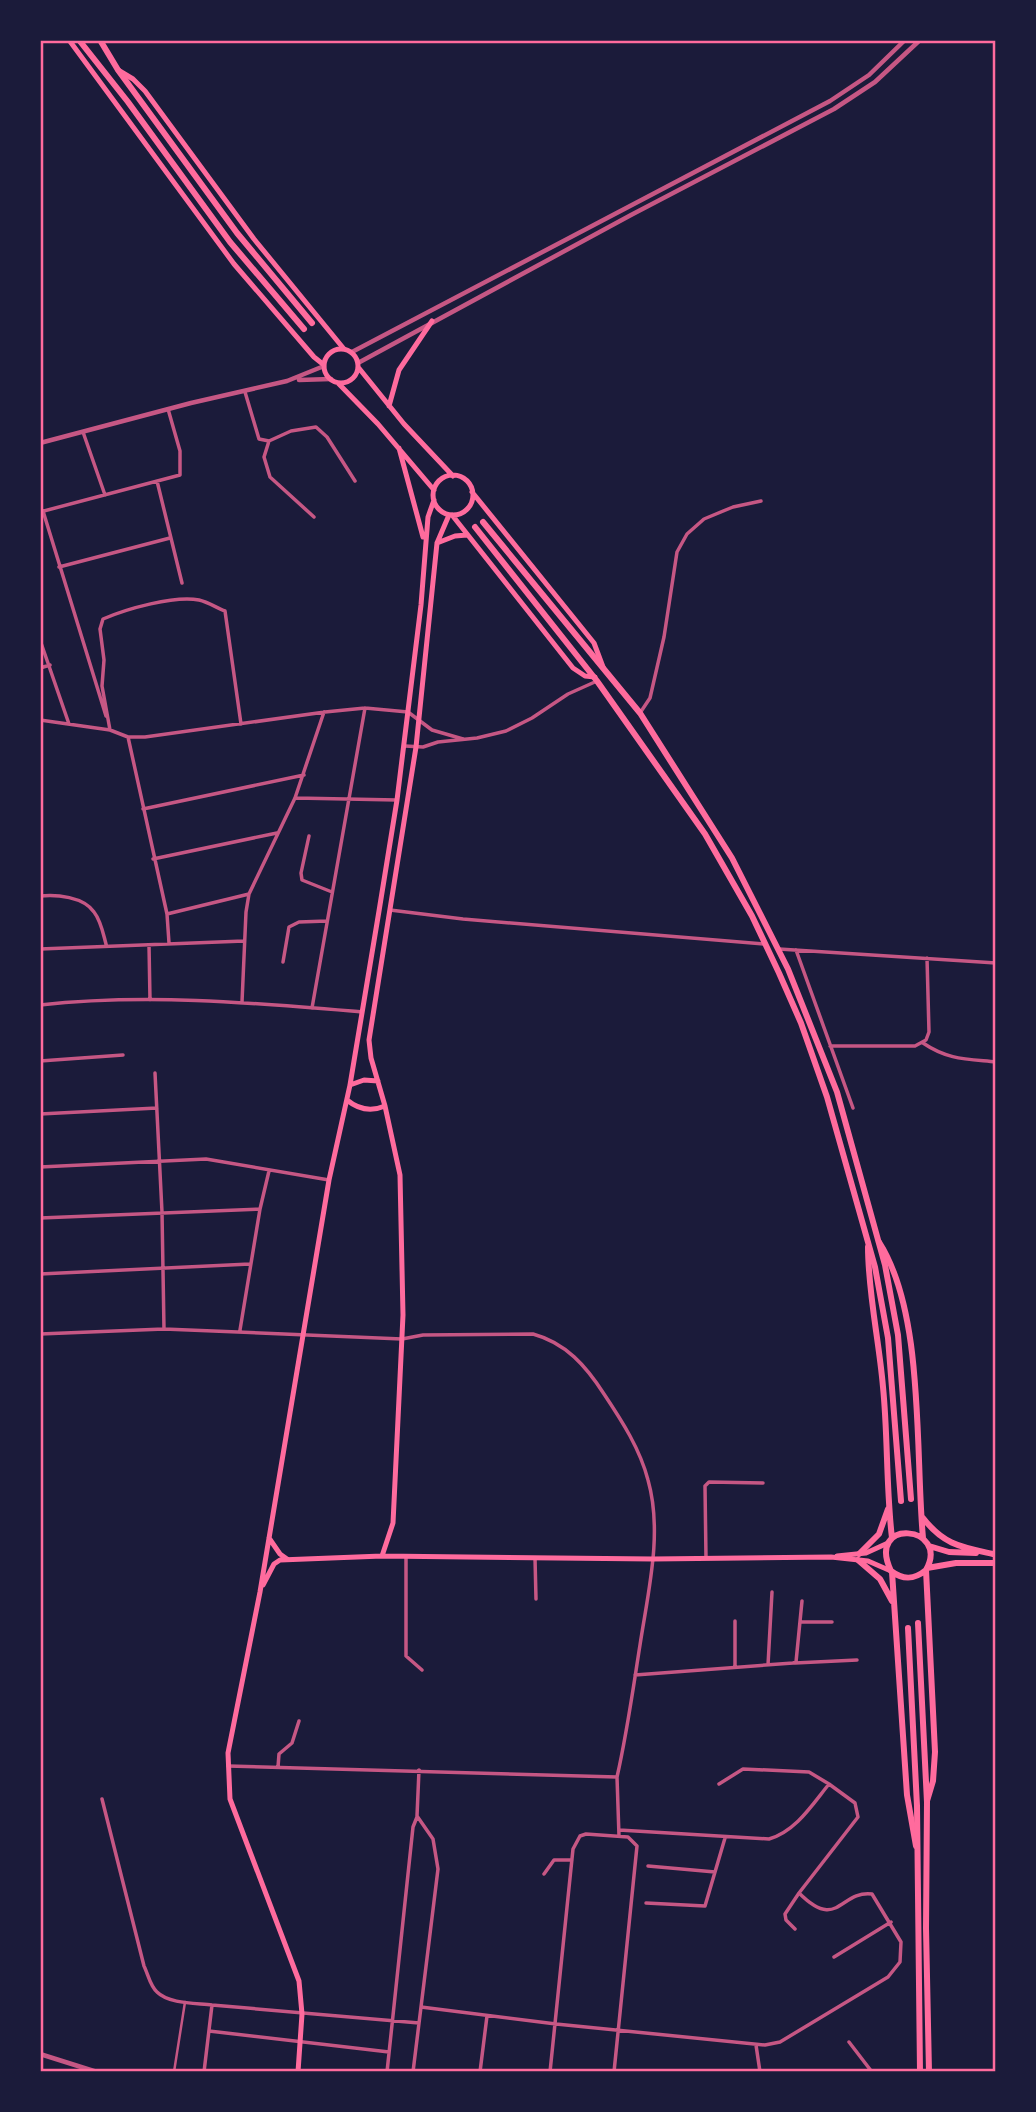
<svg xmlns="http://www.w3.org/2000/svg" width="1036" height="2112" font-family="'DejaVu Sans',sans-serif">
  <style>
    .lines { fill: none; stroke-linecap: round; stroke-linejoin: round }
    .pedestrian { stroke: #c65784; stroke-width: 2.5 }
    .minor { stroke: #c65784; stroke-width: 3.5 }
    .tertiary { stroke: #c65784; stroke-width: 4.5 }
    .secondary { stroke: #ff6b9d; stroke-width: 5 }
    .primary { stroke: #ff6b9d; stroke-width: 6 }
    .trunk { stroke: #ff6b9d; stroke-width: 6 }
    .neatline { fill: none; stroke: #ff6b9d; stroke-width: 2.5 }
  </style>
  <rect width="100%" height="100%" fill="#1b1b3a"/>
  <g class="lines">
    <path class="pedestrian" d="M174,2072l11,-70"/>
    <path class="minor" d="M245,392l14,47 10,2 22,-10 25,-4 11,10 28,44
      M83,432l22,63
      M269,441l-5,16 6,20 44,40
      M157,481l25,102
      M43,511l63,205
      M40,512l140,-37v-24l-12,-42
      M59,567l111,-29
      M40,640l29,84
      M40,668l10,-3
      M640,713l10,-15 14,-61 13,-85 10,-18 17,-15 29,-12 28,-6
      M40,720l70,10 18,7h17l180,-25 40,-4 43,4 24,18 31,9
      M110,730l-8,-44 2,-26 -4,-31 3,-10c23,-10 72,-24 96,-19 9,2 18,8 26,11l16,113
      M128,737l39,177 2,29
      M405,746l18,1 15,-5 39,-4 29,-7 26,-13 36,-24 29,-13
      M295,798l102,2
      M143,809l161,-34
      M309,836l-8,37 1,7 30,12
      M153,859l124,-26
      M40,896c16,-2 44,1 54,16 7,9 9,21 12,32
      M390,910l73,9 301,25
      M167,914l82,-20
      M149,945l1,55
      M40,949l204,-8
      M779,949l217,14
      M796,950l57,158
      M283,962l6,-35 10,-5 28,-1
      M242,1002l4,-90 3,-18 46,-96 29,-86
      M40,1005c107,-12 216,-2 322,7
      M312,1008l53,-300
      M923,1043c25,17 44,16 73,19
      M830,1046h85l11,-6 3,-8 -2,-74
      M40,1061l83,-6
      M155,1073l7,139 2,117
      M40,1114l117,-6
      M40,1167l166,-8 123,21
      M40,1218l220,-9
      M40,1274l210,-10
      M240,1330l20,-121 9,-38
      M40,1334l124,-5 238,10 21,-4 110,-1c33,9 53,32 71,60 18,27 36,55 44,86 15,53 0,112 -8,165 -7,44 -13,88 -23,132l-389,-11
      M406,1557v99l16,14
      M535,1558l1,41
      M706,1558l-1,-72 4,-4 54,1
      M735,1621v46
      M800,1622h32
      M795,1663l62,-3
      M768,1665l4,-73
      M635,1675l158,-12 3,-1 6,-61
      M278,1767l1,-13 13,-11 7,-22
      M617,1777l2,59
      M719,1784l24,-15 66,3 20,12
      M102,1799l42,167c4,8 6,20 13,26 12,12 39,11 55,13l207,18
      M648,1866l67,6
      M544,1874l10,-14h18
      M646,1903l59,3 20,-68
      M795,1929l-9,-9 -1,-6 14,-21
      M834,1957l57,-35
      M421,2007l135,17 209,21 15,-3 108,-65 12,-15 1,-20 -29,-48c-32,-4 -34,38 -73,-1l59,-76 -3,-14 -26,-19c-17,21 -33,47 -60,55l-150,-9
      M209,2031l180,21
      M849,2042l23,30
      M756,2045l4,27
      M204,2072l8,-67
      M387,2072l26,-245 4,-10
      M413,2072l25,-203 -5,-30 -16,-23 2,-46
      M480,2072l7,-56
      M550,2072l23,-223 7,-13 6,-2 42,3 9,9 -23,226"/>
    <path class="tertiary" d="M352,352l478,-251 39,-26 36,-35
      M358,363l273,-148 203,-106 41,-27 45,-42
      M299,380l32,-1
      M40,443l151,-40 96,-22 37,-15
      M40,2054l57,18"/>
    <path class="secondary" d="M69,40l165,224 80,93 10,8
      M118,70l15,9 12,12 109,148 90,110
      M324 366a17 17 0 1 1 34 0a17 17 0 1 1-34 0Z
      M358,367l46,57 49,52
      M338,383l40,41 56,66
      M389,406l10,-36 33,-49
      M399,448l24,89
      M433 495a20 20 0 1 1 40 0a20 20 0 1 1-40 0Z
      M472,492l122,151 9,24
      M452,515l121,153 12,8 10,1
      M437,543l18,-7 12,-1
      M350,1085l14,-5 14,1
      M347,1100c12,10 24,12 38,6
      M269,1538l11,16 7,5
      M382,1556l11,-33 10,-208 -3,-140 -15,-69 -14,-48 -2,-18 47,-293 21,-204 12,-28
      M837,1556l29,-3 22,-10
      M263,1585l11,-21 6,-4 102,-4 271,3 178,-2 37,4 23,10
      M298,2072l4,-58 -3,-33 -69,-182 -2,-46 32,-161 69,-412 21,-95 29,-174 18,-111 24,-195 7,-88 6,-17"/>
    <path class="primary" d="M879,1242c46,72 36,211 44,296
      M868,1247c0,46 11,93 15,140 5,50 3,101 9,151
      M923,1518c21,27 38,29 70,36
      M929,1546l20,6 27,1
      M859,1554l20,-20 9,-25
      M858,1560l22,19 12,22
      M927,1568l29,-5h40
      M926,1570c-12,10 -23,10 -35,1 -26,-54 60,-46 35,-1l9,182 -2,29 -6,20
      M892,1572l15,223 9,51"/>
    <path class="trunk" d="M79,40l49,62 102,140 74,87
      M100,40l18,30 119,163 75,90
      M483,522l157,191 92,145 56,111 49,123 48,173 13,70 13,164
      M475,527l122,154 108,153 47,82 27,57 22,50 26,74 48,170 13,71 13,163
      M918,1623l9,179 -1,126 3,144
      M908,1628l9,178 3,266"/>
  </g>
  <rect width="1036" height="2112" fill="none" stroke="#1b1b3a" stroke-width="84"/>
  <rect x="42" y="42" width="952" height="2028" class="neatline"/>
</svg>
